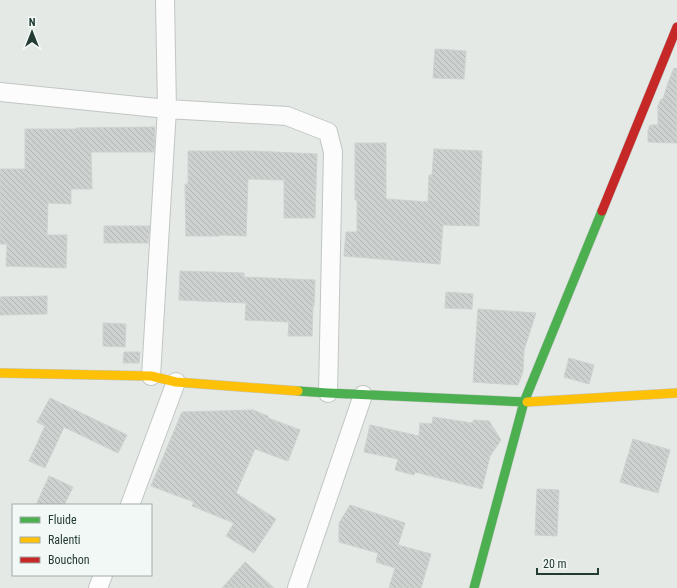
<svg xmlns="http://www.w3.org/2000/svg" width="677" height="588" font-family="'Roboto Condensed',sans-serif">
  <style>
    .building { fill: url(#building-back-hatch); stroke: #cdd2cf }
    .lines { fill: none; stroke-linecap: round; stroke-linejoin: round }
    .street-casing { stroke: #c1c6c3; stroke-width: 20 }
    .fast-casing { stroke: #c0c6c3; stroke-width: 10 }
    .slow-casing { stroke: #c0c6c3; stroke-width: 10 }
    .jam-casing { stroke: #c0c6c3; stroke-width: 10 }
    .street { stroke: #fbfcfb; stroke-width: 18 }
    .fast { stroke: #4caf50; stroke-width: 9 }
    .slow { stroke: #ffc107; stroke-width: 9 }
    .jam { stroke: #c62828; stroke-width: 9 }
  </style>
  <defs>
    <pattern id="building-back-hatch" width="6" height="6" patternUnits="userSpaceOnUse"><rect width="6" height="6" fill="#cdd1cf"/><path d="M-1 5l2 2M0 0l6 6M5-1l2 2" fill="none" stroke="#b0b4b2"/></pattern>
  </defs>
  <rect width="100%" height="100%" fill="#e4e9e6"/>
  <path class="building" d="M435,49l31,2 -2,28 -31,-1z
    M674,68l3,1v74l-29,-1v-12l2,-5h8v-19l3,-7h2l5,-16z
    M155,127l-1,25h-63l1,37h-21v15l-23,-1 -1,32h20l-1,33 -60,-2 1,-22h-7v-75h25v-40h51v-1z
    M355,143h31v56l42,3 1,-27h3l2,-26 48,2 -3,75 -36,-1 -3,39 -96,-8 2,-24h11v-32h-2z
    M188,151h66l63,3 -2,64h-31v-38l-36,-1 -2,57 -26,-1v1h-34l-1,-52h3z
    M104,226h46l-2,17h-44z
    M180,271l64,2v4l71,3 -1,26h-1l-1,30h-24l1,-14 -44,-2 1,-17 -67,-3z
    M446,292l27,2 -1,15 -27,-1z
    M47,296v18l-47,1v-18z
    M478,309l58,4 -12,37 -1,21 -5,14 -45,-3z
    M103,323l23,1 -1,23 -22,-1z
    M124,352h16l-1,11h-16z
    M569,358l25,7 -5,19 -25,-7z
    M50,398l77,37 -9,18 -54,-26 -19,41 -16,-7 16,-35 -8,-4z
    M253,410l15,6v2l32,12 -12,31 -33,-12 -19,44 40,26 -22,34 -28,-17 8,-13 -42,-17 2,-4 -43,-16 31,-74z
    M433,417l39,6 2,-3 15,1 12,19 -11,16 -8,33 -67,-17 -1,3 -19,-5 3,-11 -34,-7 6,-27 49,11 1,-13 12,1z
    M633,439l37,11 -12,43 -38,-11z
    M49,476l24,11 -9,18h-28z
    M537,489l22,1 -2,46 -22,-1z
    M350,505l55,18 -7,22 33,9 -10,34h-32l6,-20 -19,-6 2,-9 -39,-11v-19z
    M245,562l29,26h-52z"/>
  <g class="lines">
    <defs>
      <path id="street" d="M0,92l167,17 120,7 41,16 5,20 -5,241
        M151,376l16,-267 -2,-109
        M130,505l46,-123
        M98,588l5,-13
        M297,588l66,-193"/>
      <path id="fast" d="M298,391l30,2 199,9
        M474,588l50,-186 78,-191"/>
      <path id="slow" d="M0,373l151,3 25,6 122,9
        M527,402l150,-9"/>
      <path id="jam" d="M602,211l75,-184"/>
    </defs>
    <use href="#street" class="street-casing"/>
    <use href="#fast" class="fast-casing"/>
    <use href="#slow" class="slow-casing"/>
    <use href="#jam" class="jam-casing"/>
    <use href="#street" class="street"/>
    <use href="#fast" class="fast"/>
    <use href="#slow" class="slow"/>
    <use href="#jam" class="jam"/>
  </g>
  <rect x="12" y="504" width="140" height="72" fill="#f2f8f5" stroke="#9faca7"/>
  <rect x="20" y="517" width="20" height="6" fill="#4caf50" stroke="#9faca7"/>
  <text x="48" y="524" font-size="12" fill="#233b33">Fluide</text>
  <rect x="20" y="537" width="20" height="6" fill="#ffc107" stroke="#9faca7"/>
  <text x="48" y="544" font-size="12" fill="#233b33">Ralenti</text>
  <rect x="20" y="557" width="20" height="6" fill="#c62828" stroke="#9faca7"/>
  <text x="48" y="564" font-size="12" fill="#233b33">Bouchon</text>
  <g transform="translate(32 32)" stroke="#f2f8f5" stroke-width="3" paint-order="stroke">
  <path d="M0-3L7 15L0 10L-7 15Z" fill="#233b33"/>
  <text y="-6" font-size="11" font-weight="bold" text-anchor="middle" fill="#233b33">N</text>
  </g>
  <path d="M537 568v6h61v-6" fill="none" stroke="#233b33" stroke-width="2"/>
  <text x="543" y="568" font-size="12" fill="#233b33" stroke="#f2f8f5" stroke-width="3" paint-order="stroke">20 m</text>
</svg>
